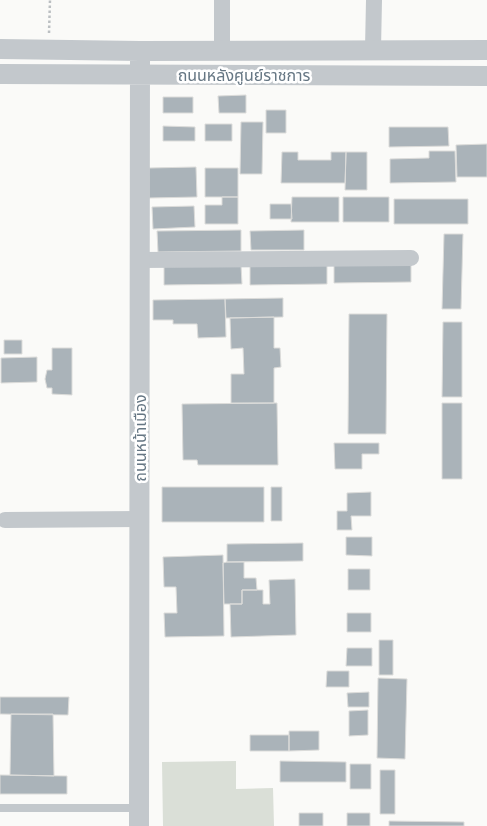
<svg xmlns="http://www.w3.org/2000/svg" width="487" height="826" font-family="'PT Sans','Noto Sans Thai',sans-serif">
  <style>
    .green { fill: #dadfd7 }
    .building { fill: #aab3b9; stroke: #dcdcda }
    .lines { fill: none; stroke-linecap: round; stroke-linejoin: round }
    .path { stroke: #bbbfc2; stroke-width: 2.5; stroke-dasharray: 2.5 2.5; stroke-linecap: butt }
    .service { stroke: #c3c8cc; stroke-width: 8 }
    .minor { stroke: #c3c8cc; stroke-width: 16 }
    .tertiary { stroke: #c3c8cc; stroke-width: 20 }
    .labels { text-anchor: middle; stroke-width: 5; stroke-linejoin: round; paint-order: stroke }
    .street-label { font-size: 16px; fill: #657683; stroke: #fff }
  </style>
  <rect width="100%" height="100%" fill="#fafaf8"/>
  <path class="green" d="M236,761v28l37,-1 1,38h-111l-1,-64z"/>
  <path class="building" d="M246,95v18h-27l-1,-17z
    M163,97h30v16h-30z
    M266,110h20v23h-20z
    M241,122h22l-1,52h-22z
    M205,124h27v17h-27z
    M163,126l32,1v14h-32z
    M389,127h59l1,19 -60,1z
    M487,144v33h-30l-1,-32z
    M429,151h26l1,31 -66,1v-24l39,-1z
    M282,152h16v8h33v-8h15l-1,31h-64z
    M346,152h21v38h-22z
    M196,167l1,30 -48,1v-30z
    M205,168h33v29h-33z
    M222,197h16v27h-33v-19h17z
    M292,197h47v25h-48z
    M343,197h46v25h-46z
    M394,199h74v25h-74z
    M270,204h21l1,15h-22z
    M194,206l1,21 -42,2 -1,-22z
    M241,230v21l-83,1 -1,-21z
    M304,230v20h-53l-1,-19z
    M444,234h19l-2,75h-19z
    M411,264v18l-77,1v-18z
    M241,265l1,19 -78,1v-19z
    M327,265v19l-77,1v-19z
    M283,298v19l-57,1 -1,-19z
    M225,299l1,38 -28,1 -1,-14h-24v-4h-20v-20z
    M349,314h38l-1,120h-38z
    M274,317v31h6l1,19 -7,1v35h-43v-29h13l-1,-26 -12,1 -1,-31z
    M443,322h19v75h-20z
    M4,340h18v14h-18z
    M52,348h20v47l-20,-1v-6h-5l-2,-9 2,-9h5z
    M37,357v25l-36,1v-25z
    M277,403l1,62h-80l-1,-5h-14l-1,-56z
    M442,403h20v76h-20z
    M334,443h45v11h-17v15h-27z
    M162,487h102v35h-102z
    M271,487h11v34h-11z
    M371,492v24h-20l1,14h-15v-19h10v-18z
    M346,537h26v19l-26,-1z
    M303,543v18l-76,1v-18z
    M223,555l1,81 -59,1 -1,-24h13l-1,-26h-12l-1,-30z
    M227,562h17v16h12l1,12h-15v14h-18l-1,-41z
    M348,569h22v21h-22z
    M295,579l1,56 -65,2 -1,-33h12v-14h21v14h7l-1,-24z
    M347,613h24v19h-24z
    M379,640h14v35h-14z
    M347,648h25v18h-26z
    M327,671h22v16h-23z
    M378,678l29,1 -2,80 -28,-1z
    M369,692v15h-21l-1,-14z
    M0,697h69l-1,18 -68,-1z
    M368,710v25l-19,1v-25z
    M11,714h42l1,62 -44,-1z
    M289,731h30v19l-30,1z
    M250,735h39v16h-39z
    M280,761l66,1v20h-66z
    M350,764h21v25h-21z
    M380,770h15v44h-15z
    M0,775l67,1v18h-67z
    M299,813h24v13h-24z
    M347,813h23v13h-23z
    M389,821l75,1v4h-75z"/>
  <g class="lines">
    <path class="path" d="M49,33l1,-33"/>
    <path class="service" d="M0,808h138"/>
    <path class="minor" d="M373,49l1,-49
      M222,50v-50
      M140,260l271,-2
      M5,520l134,-1"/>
    <path class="tertiary" d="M0,49l140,2 347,-1
      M0,74l487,2
      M139,826l1,-775"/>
  </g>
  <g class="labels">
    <g class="street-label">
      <text x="244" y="81">ถนนหลังศูนย์ราชการ</text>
      <text transform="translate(140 438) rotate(-90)" y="6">ถนนหน้าเมือง</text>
    </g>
  </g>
</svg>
